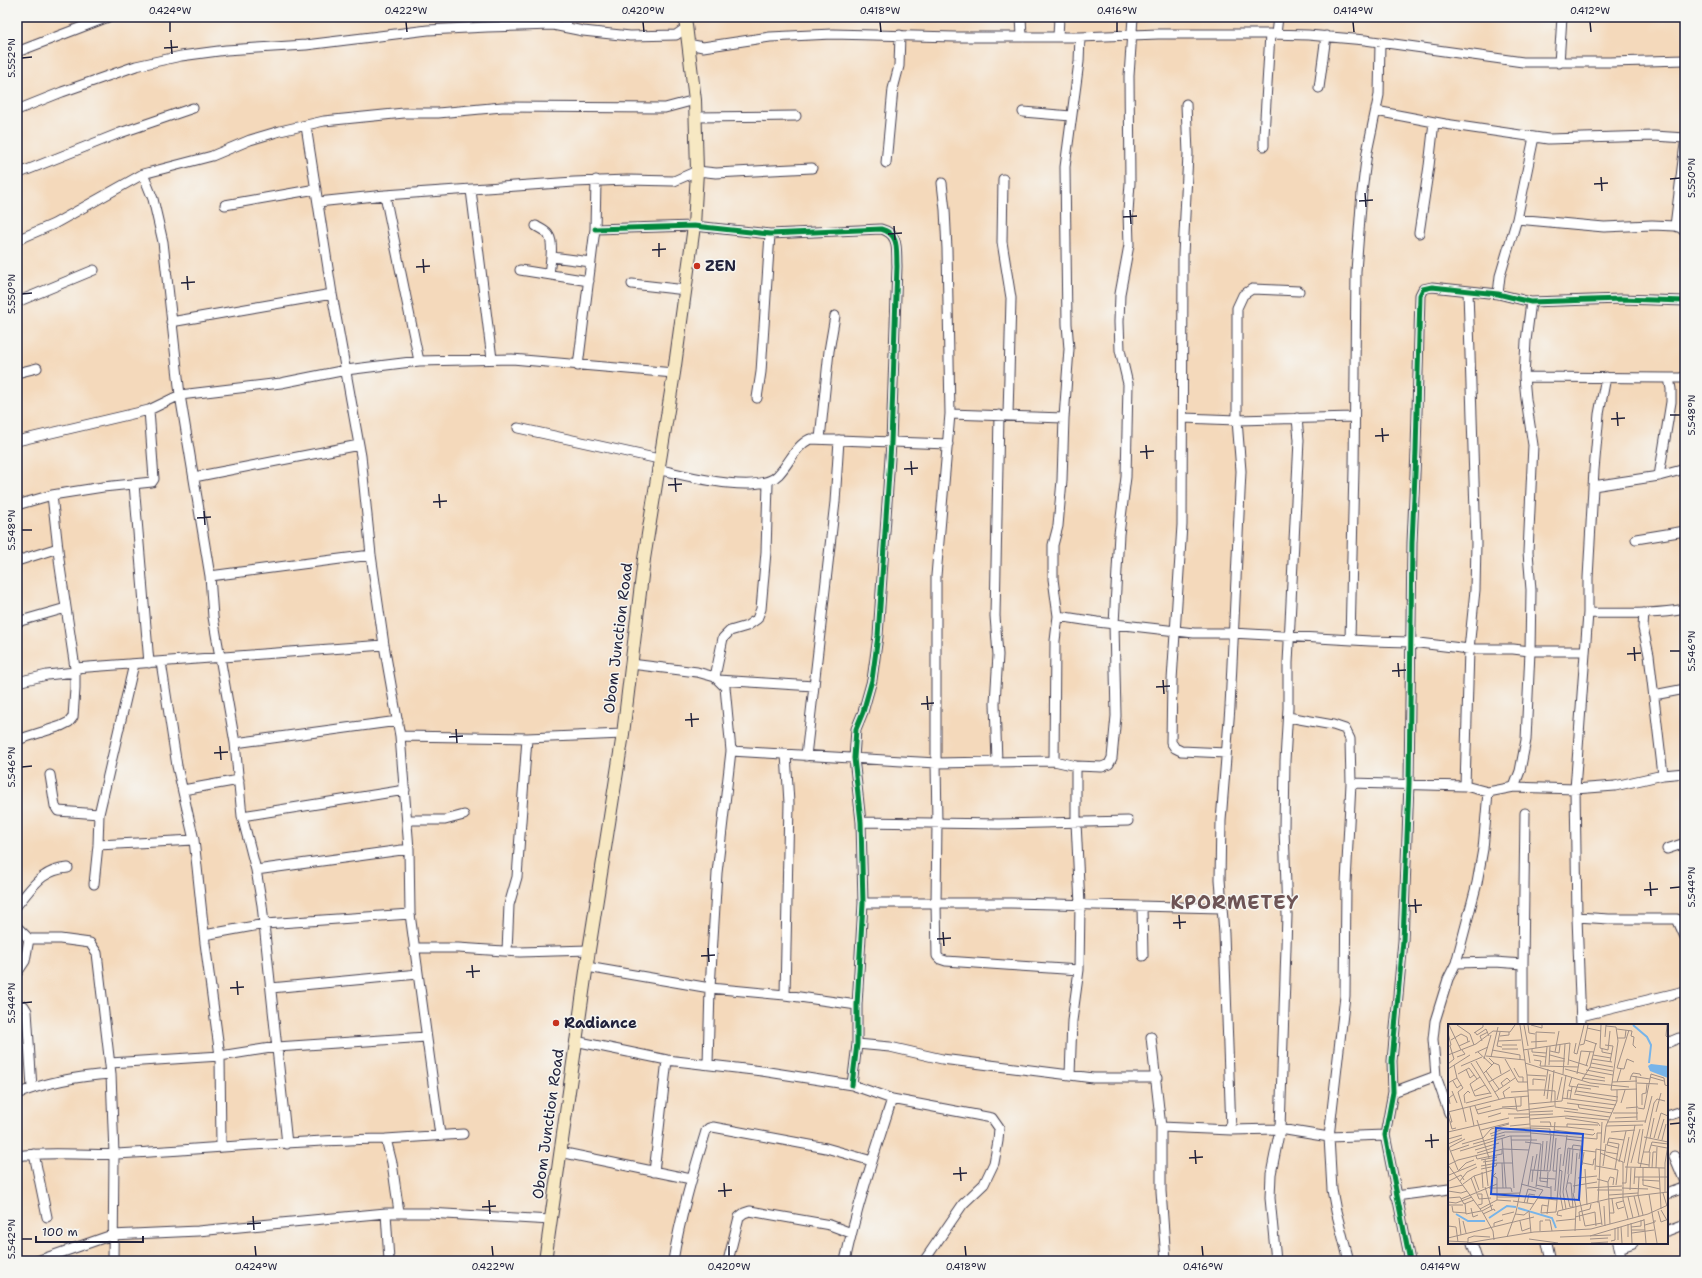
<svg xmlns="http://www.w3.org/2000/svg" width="1702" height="1278" font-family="'Shantell Sans',sans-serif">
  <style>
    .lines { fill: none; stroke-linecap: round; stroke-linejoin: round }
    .street-casing { stroke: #423d4e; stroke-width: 11 }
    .secondary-casing { stroke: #423d4e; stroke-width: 14 }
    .street { stroke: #fff; stroke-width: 9 }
    .secondary { stroke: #f7e8c3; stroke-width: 12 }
    .cycleway-casing { stroke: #f6f6f2; stroke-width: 8 }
    .cycleway { stroke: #00873e; stroke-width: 5 }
    .ticks { fill: none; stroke: #22223b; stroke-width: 1.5 }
    .poi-dot { fill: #c8321e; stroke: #f6f6f2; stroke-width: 1.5 }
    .labels { text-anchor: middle; stroke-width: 3; stroke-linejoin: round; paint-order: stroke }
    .poi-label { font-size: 15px; font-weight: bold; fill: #22223b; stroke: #f6f6f2; text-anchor: start }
    .street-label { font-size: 15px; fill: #22223b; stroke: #f6f6f2 }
    .district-label { font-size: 19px; font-weight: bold; letter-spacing: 1px; fill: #6d5455; stroke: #f6f6f2 }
    .inset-river { fill: none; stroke: #77b4e9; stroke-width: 2 }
    .inset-road { fill: none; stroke: #a09088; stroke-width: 1 }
    .view { fill: #1d4ed8; fill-opacity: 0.15; stroke: #1d4ed8; stroke-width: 2 }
    .inset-edge { fill: none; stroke: #22223b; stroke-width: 2 }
    .neatline { fill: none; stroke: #22223b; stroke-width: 1.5 }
    .ticks-label { font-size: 10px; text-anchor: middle; fill: #22223b }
  </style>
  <rect width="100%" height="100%" fill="#f6f6f2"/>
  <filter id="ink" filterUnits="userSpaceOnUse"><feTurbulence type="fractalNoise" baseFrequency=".025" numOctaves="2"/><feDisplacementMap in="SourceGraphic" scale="8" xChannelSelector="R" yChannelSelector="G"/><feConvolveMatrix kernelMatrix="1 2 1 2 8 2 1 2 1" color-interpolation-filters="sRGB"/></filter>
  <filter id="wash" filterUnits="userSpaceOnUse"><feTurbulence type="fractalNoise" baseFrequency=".012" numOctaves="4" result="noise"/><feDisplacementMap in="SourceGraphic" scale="16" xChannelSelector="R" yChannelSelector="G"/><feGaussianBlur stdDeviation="0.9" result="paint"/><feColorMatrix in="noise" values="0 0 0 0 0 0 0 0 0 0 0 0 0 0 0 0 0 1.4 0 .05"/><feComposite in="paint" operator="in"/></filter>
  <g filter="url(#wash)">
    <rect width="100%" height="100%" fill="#f4d9bb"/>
  </g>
  <g filter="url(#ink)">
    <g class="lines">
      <defs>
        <path id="street" d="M565,17l2,10
          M1021,17l1,19
          M1276,34l2,-17
          M1058,37l1,-20
          M688,44l15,3 67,-10 62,-3 123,3h125l78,-3h112l38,1 57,5 158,22h87l75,-2
          M17,52l91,-35
          M1559,63l3,-46
          M1319,88l7,-52
          M1186,104l2,50 -5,101 -1,270 -10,155 -1,62 4,6 6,3 45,2
          M17,110l45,-18 74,-26 45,-10 45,-6 80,-5 122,-15 59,-3 66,-2 30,6 47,5 46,-1 10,-7
          M1376,111l69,13 103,15 106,-3 31,2
          M1023,112l48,4
          M695,117l101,-1
          M306,126l26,168 29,162 10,99 13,90 16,91 9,113 1,65 30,221
          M1264,146v-11l6,-101
          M886,163l7,-74 6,-23 1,-31
          M17,174l103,-41 73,-25
          M143,174l10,25 10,43 17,153 30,181 3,41 22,126 7,73 14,54 6,35 25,239
          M1003,179l-1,63 9,56 -3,117
          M942,183l3,27 2,39 3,165 -14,162v187l1,59 -1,81 1,53 3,3 6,2 133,9
          M471,190l21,169
          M385,195l34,166
          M318,202l67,-7 189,-13 53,-2 47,1 23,-10 19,2 96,-5
          M225,205l91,-16
          M1517,219l17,-82
          M536,226c4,3 11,5 13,10 5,8 1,29 0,38
          M1675,226l10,-82
          M595,229l99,-3 76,8 111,-5c19,5 15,21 16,37l-6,177 -13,193 -6,44 -9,32 -7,17 -2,29 7,64 2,81 -6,102v39l-5,41
          M1419,233l10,-67 5,-44
          M17,240l37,-16 89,-50 69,-18 38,-16 30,-9 44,-10 80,-8h34l64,-6 163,1 30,-8
          M552,257l39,5
          M520,270l69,11
          M632,284l54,6
          M1498,294l2,-18 17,-57 87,8 48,-2 23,1 6,2 4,4
          M17,302l77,-32
          M171,322l161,-28
          M578,366l17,-137 1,-49
          M17,373l20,-5
          M1524,377l145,1h12l4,-2
          M757,398l4,-26 9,-138
          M950,414l114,4
          M1183,418l54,2 117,-3
          M518,428l141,31
          M820,439l9,-88 6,-35
          M17,441l132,-31 31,-15 101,-12 65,-13 73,-9 93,-2 162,14
          M657,469c27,6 101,27 121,6 12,-12 17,-29 32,-36l138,5
          M1659,476l12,-74v-13l-2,-11
          M194,477l165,-32
          M134,484l15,179
          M1593,486l66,-10 26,-7
          M17,505l35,-10 51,-8 49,-5 2,-3 -5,-69
          M1636,539l49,-8
          M17,561l41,-13
          M210,576l161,-21
          M1588,613c32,0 66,2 97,-4
          M1644,613l-1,15 6,27 14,120
          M1058,616l39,6 97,11h38l138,8 41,1 58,7h44l17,2h55
          M17,622l49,-14
          M1350,640l4,-171 2,-198 6,-79 5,-40 12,-57 1,-52
          M161,662l16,104 17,74 3,27 8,76 15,113 1,91
          M631,664l66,8 18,5 10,10 6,64 -14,122 -7,115 -2,76
          M75,668l309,-23
          M715,677l8,-39 7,-7 17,-5 10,-7 4,-10 5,-57 2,-69
          M718,680l96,6
          M17,682l30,-7 28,-3
          M1654,695l31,-6
          M1288,717l45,8 12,4 5,10 1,44 -5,100 -1,113 -16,141 3,53 4,21 13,50
          M400,736l127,2 96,-4
          M17,740l44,-14 8,-4 4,-5 2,-28v-21l-15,-101 -8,-72
          M235,743l163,-22
          M731,751l205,12 118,-2 22,5 26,1 7,-3 3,-6 4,-42 -2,-92 5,-90 7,-57 2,-93 -8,-34 -1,-28 1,-28 9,-49 -1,-33 2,-29 -1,-107 4,-59
          M806,756l29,-254 4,-62
          M1054,761l1,-120 3,-25 -5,-37v-34l5,-19 4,-46 2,-62 5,-69 -2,-25 -2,-157 14,-105 1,-25
          M997,762l-2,-59 3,-48 -3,-39 4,-201
          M50,775l5,31 3,5 41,3
          M1351,783l114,3 23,6 26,-5 61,2 40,-3 48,-11 22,-2
          M1465,786l4,-137 6,-59 1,-47 -8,-252
          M1514,787l6,-16 6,-31 4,-89 1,-61 -3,-38 5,-107 -7,-46 -2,-22 2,-36 5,-39
          M183,790l56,-10
          M242,816l163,-26
          M407,820h38l19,-5
          M861,822l138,2 129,-3
          M98,845l96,-5
          M1667,849l18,-6
          M256,870l153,-21
          M94,884l4,-39 1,-31 35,-150
          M863,903h148l211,5
          M17,905c16,-18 24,-35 51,-37
          M1142,907l1,49
          M1577,917l32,2h68l8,18
          M17,927l12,12h31l30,4 7,10 14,121 3,80 -1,107
          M204,935l61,-11 145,-10
          M414,948h44l62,4 69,-2
          M507,951l2,-46 8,-28 10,-139
          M1456,963l39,-1 28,2v61
          M1523,964l2,-151
          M587,967l123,21 75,7 72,10
          M17,973l8,-12 4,-22
          M271,988l147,-14
          M785,995l4,-192 -3,-49
          M17,1004l7,2 3,5 5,77
          M1581,1016l104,-25
          M1581,1025l-4,-108 -2,-128 13,-176v-35l6,-108 5,-56 7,-37
          M1151,1037l10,90v64l5,70
          M575,1041l92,19 95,11 90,14 40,14 100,19 7,10 -1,13 -4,22 -10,21 -21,20 -39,57
          M1667,1043l12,-5 6,2
          M857,1044l33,3 52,12 128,16 23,3h64
          M110,1063l110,-7 57,-9 149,-10
          M1070,1075l2,-54 7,-51 1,-65 -4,-83v-56
          M1393,1092l43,-16
          M17,1094c30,-12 62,-18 94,-20
          M1449,1113l-13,-37 -3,-37 2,-18 13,-42 8,-16 21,-80 6,-34 5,-57
          M1667,1116l18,-6
          M1161,1127l70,3 49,-1 49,8 56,-2
          M1231,1130l-7,-196 -4,-55 1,-58 9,-114 11,-236 -4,-51v-112l6,-13 9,-6 47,2
          M386,1139l77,-5
          M560,1152l131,27
          M34,1154l13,63
          M17,1156c33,-5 66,0 100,-2 89,-5 179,-14 269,-15l6,24 7,49
          M654,1172l13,-112
          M1667,1194l16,-6 2,-6 -11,-26
          M1396,1196l53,-7
          M386,1213l3,48
          M1667,1231l18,-7
          M1472,1243l6,18
          M1547,1243l4,18
          M1618,1243l4,18
          M1619,1248l14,-5
          M37,1261l75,-26 86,-4 188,-18h42l123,7
          M673,1261c7,-44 20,-87 33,-130l3,-3 4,-1 113,21 46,13
          M728,1261l11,-44 5,-4 6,-2 80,14 21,8
          M845,1261c12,-55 30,-109 47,-162
          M1276,1261l-6,-63 1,-24 9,-45 4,-119 3,-95 -3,-87 1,-67 3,-53v-45l11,-223 -2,-22
          M1410,1261l-25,-126 8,-43 -1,-31 11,-120 6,-157 3,-241 4,-92 4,-156 3,-6 9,-2 66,7 33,8 90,-3 64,2"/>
        <path id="secondary" d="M545,1261l44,-311 34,-216 21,-175 30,-186 20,-147 3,-55 -2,-71 -10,-83"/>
      </defs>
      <use href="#street" class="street-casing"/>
      <use href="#secondary" class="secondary-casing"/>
      <use href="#street" class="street"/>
      <use href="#secondary" class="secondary"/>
      <defs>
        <path id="cycleway" d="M595,229l99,-3 76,8 111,-5c19,5 15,21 16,37l-6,177 -13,193 -6,44 -9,32 -7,17 -2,29 7,64 2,81 -6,102v39l-5,41
          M1410,1261l-25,-126 8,-43 -1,-31 11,-120 6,-157 3,-241 4,-92 4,-156 3,-6 9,-2 66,7 33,8 90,-3 64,2"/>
      </defs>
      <use href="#cycleway" class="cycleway-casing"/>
      <use href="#cycleway" class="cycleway"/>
    </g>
  </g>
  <path class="ticks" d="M170,22v10M406,22l1,10M643,22l1,10M880,22l1,10M1117,22v10M1353,22l1,10M1590,22l1,10M171,40l1,14M164,48l14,-1M22,58l10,-1M1601,177l1,14M1670,179l10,-1M1594,184l14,-1M1365,193l1,14M1359,201l14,-1M1130,210l1,14M1123,217l14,-1M894,226l1,14M888,234l14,-1M659,243v14M652,250l14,-1M423,259l1,14M416,267l14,-1M187,276l1,14M181,283l14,-1M22,294l10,-1M1617,412l1,14M1670,415h10M1611,419l14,-1M1382,428l1,14M1375,436l14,-1M1146,445l1,14M1140,452l14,-1M911,461l1,14M904,469l14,-1M675,478l1,14M668,485l14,-1M439,494l1,14M433,502l14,-1M204,511l1,14M197,518l14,-1M22,530h10M1634,647l1,14M1670,651h10M1627,654l14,-1M1398,663l1,14M1392,671l14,-1M1163,680l1,14M1156,687l14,-1M927,696l1,14M921,704l13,-1M691,713l1,14M685,720l14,-1M456,729l1,14M449,737l14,-1M220,746l1,14M214,753l14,-1M22,767l10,-1M1650,882l1,14M1670,888l10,-1M1644,890l14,-1M1415,899l1,14M1408,906l14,-1M1179,915l1,14M1173,923l13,-1M943,932l1,14M937,939l14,-1M708,948l1,14M701,956l14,-1M472,965l1,13M466,972l14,-1M237,981l1,14M230,988l14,-1M22,1003l10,-1M1670,1124l10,-1M1431,1134l1,14M1425,1141l14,-1M1195,1150l1,14M1189,1158l14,-1M960,1167l1,14M953,1174l14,-1M724,1183l1,14M718,1191l14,-1M489,1200l1,14M482,1207l14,-1M253,1216l1,14M247,1224l14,-1M22,1239h10M255,1246l1,10M492,1246l1,10M729,1246v10M965,1246l1,10M1202,1246l1,10M1439,1246l1,10"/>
  <g class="poi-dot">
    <circle cx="697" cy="266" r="4"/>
    <circle cx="556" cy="1023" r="4"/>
  </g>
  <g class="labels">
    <g class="poi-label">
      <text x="705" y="271">ZEN</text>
      <text x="564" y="1028">Radiance</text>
    </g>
    <g class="street-label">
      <text transform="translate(618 638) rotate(-83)" y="5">Obom Junction Road</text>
      <text transform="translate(548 1124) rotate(-82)" y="5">Obom Junction Road</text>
    </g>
    <g class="district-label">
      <text x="1235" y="909">KPORMETEY</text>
    </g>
  </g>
  <g transform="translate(1448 1024)">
    <rect width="220" height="220" fill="#f4d9bb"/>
    <path d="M203,40l17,2v12l-18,-7 -2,-5z" fill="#77b4e9"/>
    <path class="inset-river" d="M185,1l14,12 4,8 -2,18M70,184l34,10 4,10M8,190l12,7h17M41,194l18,-12 9,1"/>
    <path class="inset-road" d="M1,1l12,25M9,1l13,9 4,11M76,1l4,21M80,1l1,8 6,1M83,1l11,3v-3M153,1l-1,23 8,2 2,-19M219,1l-1,11 2,2M158,2l10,1 2,14 -7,49 26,-1M139,4l14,3M169,5l15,2 -1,5 3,1 -1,8 3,3M27,8l2,3 9,-6 3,7M52,8l-3,14 5,1M0,9l3,12 -3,2M26,9l9,-6v-2M52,12l9,-1v-3M157,13l1,-12M170,14h7l1,-8M3,16l10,-6 6,3 1,5M137,16l12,4M34,17l-2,-5 8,-4M50,17l23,-1M83,18l16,-1M128,19l-2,10 3,1 7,-29M54,21h15M132,21l4,-1 4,-19M157,21l8,1 -3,16M11,22l11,-5M88,24v-16l19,1M54,25h16M84,25v3l14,1M154,25v3l10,2M44,26l28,5v5M75,26l47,-7 -2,22M80,26l2,13M102,27l9,2 1,-8M30,28l14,13M107,28l4,-21M27,29l13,-6M0,31l28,-11 17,-13 17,1 5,-7M85,31l13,2M102,31l15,4M145,31l18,3M38,32l39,4M9,33l8,-3 -3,-4M43,33l7,-30M36,35l7,-24M57,35l13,23h10M144,35l20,3M86,36l7,1 -1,5 38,1M121,36l19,6M28,37l23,38M101,37h16M23,39l9,14 -10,7 5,12 15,-3M46,39l5,2 2,9M77,39l65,20 39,4M143,39l22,4M0,40l6,-5 -4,-13M101,41l1,-19M13,42l21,-9M97,42l2,-19M138,42l4,-14M142,43l23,4M66,44l5,9h4v5M169,44l12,-38M169,44l7,1 3,-10 7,3M0,45l22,-14M18,45l4,9 4,-3M117,45l19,5M138,46l27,5M38,47l13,18M10,50l11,-6 8,11M35,50l11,-11 -5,-5M115,50l2,-30M129,50l4,-23 13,1M136,50l21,4M79,51l19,1M183,52l2,-3 7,1 1,2M188,52l1,44M32,53l11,17M124,53l-3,9 22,3M202,53l14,4M9,54l6,10 -5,4 5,17M134,54l23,3M134,56l8,-13 6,-24M182,56l1,-4 19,3M5,57l4,7 4,-3M41,58l21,-12M164,58l25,-1M169,58l4,-13M0,59l9,-5 -3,-13M189,59l21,1M85,61v-6l12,1M55,62l-2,-3 6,-5 3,3M80,66h15M95,66l12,1v16l23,3M4,67l5,12M26,67l11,-6M128,67l42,6M47,68l20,-14M63,68l17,-1M127,69l3,-9 21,3M126,70l43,7M96,72l4,-27M57,74l-2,-6 7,-5M67,74l2,13 37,-5M114,74l54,7M99,75l3,-25M119,75l1,-9 4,1M122,75l2,-12M109,76l5,-23M103,78l3,-32M17,79l-1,-8 4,-4 2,2M18,79l26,-7M119,79l47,6M173,79l4,-13M2,80l-1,-6 5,-4M81,80l33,-3 4,-26M130,80l1,4 33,5M194,81v-11l4,-1 1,-9M27,82l3,8 25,-6 13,1M22,83l4,19M54,83l19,-1v-9M178,84l12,-1M190,84l6,1 7,-35 13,4 1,7 3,1M15,85l3,13M28,86l15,-4M116,87l46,6M0,88l57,-14 24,-2M1,88l3,10h-2M82,88l23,-1M208,88l5,-19M165,89h25M60,90h22M0,91l4,14 4,-1M82,91l23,-1M40,93l13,-4M66,94l16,-1M117,94l33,5 2,3M167,94l22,-1M82,95l37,-3 41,4M29,96l12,38M92,98h10l1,4M159,98l39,-1M197,99l7,-27M62,102l20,-2M83,102l36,1v-3l31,1M158,102l37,-1M119,103l27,3M83,104l19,1v5M195,105l-5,34 11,2M33,106l28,-7M106,106l39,5 2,-2M0,108l61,-14M163,108l24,-2M83,109l66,6v-6h4M42,110l13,-5 28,-1M43,112l14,-4h26M63,112l3,52M196,113l24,5M54,114l4,50M202,114l4,-20M206,114l7,-25 7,3M0,115l14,-4M118,115l16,2M210,115l6,-20M63,116h26M214,116l4,-16M95,117l-3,40 8,1M77,118l16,2 -5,43M160,118l11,2 -4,25M156,119l2,-17 11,-25v-11M0,120l14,-6M14,120l21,-6 8,-9 18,-5M25,120l32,-9M0,121l10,25M203,121l16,3M0,124l17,-9M170,124l-11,-3 2,-7 15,2M124,125l24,3M27,126l24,-7M3,127l18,-6M12,127l50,-15h21M158,128l12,2M196,128h6l-1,15M201,128l3,-10 16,2M29,129l19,-6M98,129l1,-12M152,129l23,9v37l5,20M28,132l1,3 25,-5v-4M37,135l3,27M33,136l16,-3M35,138l14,-2M171,138l7,-31M54,139l1,25M135,139l10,2 1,-6h2M176,139l5,-26M183,139l9,-34M0,141l10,-5 45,-11 26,1M0,141l35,48 10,18 1,9M134,141l2,-13M33,142l16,-3M115,142l4,-31M148,142l22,4 -2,15M155,142l3,-22M177,143l40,1M192,144l14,-65 3,-4 8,2M195,144v17l17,4M204,144l1,-16h3M208,144l1,-21M211,144l2,41M33,145l15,-3 1,-3h16M137,145l2,36M83,146l19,1 5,-49M86,146l3,-16M111,146l3,1 -2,23 3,16M147,146l1,-21 10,2M10,147l8,-8 8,-3M96,147l2,-18M99,147l4,-37M108,147h-3l3,-33M34,148l1,16M48,149l-3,3 4,2v22M0,150v17M120,150l2,-25M121,150l-3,15 4,18h3M123,150l2,-25M1,151l27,-11M26,152l5,14M186,153h34M191,153l-1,18 5,20M23,154l8,21 12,-1M91,154l16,1M130,154l19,-2M149,155l11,3 2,42M194,156l17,1M1,157l12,-6 3,5M12,157l7,-9 10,-5M84,158l1,-12M160,158l2,-5 4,1 -1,7M119,159h4l2,25M174,159h4l1,-16 8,-42M15,160l11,-8 19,-6M73,160l22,6 -13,20M186,160l1,-16M88,161l15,3M80,162l5,-30M125,162l24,-4M37,163l7,23M99,163l1,-15M1,164l14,-3M41,164h22l1,4M139,164l35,-2M174,164l26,1M149,166h25M182,166l1,-22M0,167l13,2 6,-2M107,167l3,-42 3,-1M217,168v-29l3,-18M125,169l3,14 -1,24M126,169l3,-40M215,169l4,13M42,170l30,-1M201,170l8,49M161,171l29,-2M186,172l5,20M49,173h22M131,173l6,29 17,-3M180,173l5,21M0,174l12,-1 4,7 10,-4M89,174l20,2M13,175l36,-15M103,175v-13M65,177l21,3M175,177l-7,2 2,6 6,-2M0,178l8,1 16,-6M151,178l3,23M17,179l1,11 15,-3M76,179l4,-14 8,2M79,179l2,-9 6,1M150,179l4,-81M0,181h15M30,181l4,-1v-10h-4M4,182l1,6 13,1M100,182l-6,-1 -1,8 15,-1 5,-58M156,182l1,20M23,184l2,9 5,-2M32,185l17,-9 14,1M118,185l-3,-17 5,-44 4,1 1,-4 8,1 -2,13M213,186l7,12M34,187l11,-6M210,187l3,11 5,-2M162,189h4l-2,-14M35,190l11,-5 1,2M67,190l9,1 5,-4 2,22M99,190l2,-15M54,191l12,-3M114,192l-5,-1 1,-4 50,-12 60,-7M127,193l20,-5 1,14M11,194l2,17M196,195l2,24M97,196h5l2,11M15,197l3,12M72,197l2,10 8,-3M108,197l19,-2M132,197l-1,-9 11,-3 1,-5M183,199l1,20M180,200v13M197,201l10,-3v-2M0,202l8,1 2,15M46,202v-3l9,-3M170,203v13M173,203l1,16M183,203l10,-1v-6M183,206h14M92,207v-10h3M184,209l22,-3M142,212l54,-16M59,213l9,-25 15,-72 -4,-65 -7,-50M112,213l51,-2M0,214l86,-21M81,215l29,4M142,215l18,-1M0,217l20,1M163,217l4,-1v-12M19,219l67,-11 57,-3 57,-15 20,-9M20,219v-5l6,-2 16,1M143,219l17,-1"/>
    <path class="view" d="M48,104l87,6 -4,66 -88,-6z"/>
    <rect width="220" height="220" class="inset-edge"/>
  </g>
  <rect width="1702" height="1278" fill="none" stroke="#f6f6f2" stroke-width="44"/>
  <path d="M36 1236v6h107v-6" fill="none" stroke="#22223b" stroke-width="2"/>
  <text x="42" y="1236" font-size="12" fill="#22223b" stroke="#f6f6f2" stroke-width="3" paint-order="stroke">100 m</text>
  <rect x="22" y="22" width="1658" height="1234" class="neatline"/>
  <g class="ticks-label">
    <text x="170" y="14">0.424°W</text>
    <text x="406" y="14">0.422°W</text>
    <text x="643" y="14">0.420°W</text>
    <text x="880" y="14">0.418°W</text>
    <text x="1117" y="14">0.416°W</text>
    <text x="1353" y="14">0.414°W</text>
    <text x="1590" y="14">0.412°W</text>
    <text transform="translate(11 58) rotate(-90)" y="4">5.552°N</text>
    <text transform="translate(1691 178) rotate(-90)" y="4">5.550°N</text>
    <text transform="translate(11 294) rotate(-90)" y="4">5.550°N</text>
    <text transform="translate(1691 415) rotate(-90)" y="4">5.548°N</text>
    <text transform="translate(11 530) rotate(-90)" y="4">5.548°N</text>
    <text transform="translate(1691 651) rotate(-90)" y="4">5.546°N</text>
    <text transform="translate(11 767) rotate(-90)" y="4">5.546°N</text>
    <text transform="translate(1691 887) rotate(-90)" y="4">5.544°N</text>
    <text transform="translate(11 1003) rotate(-90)" y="4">5.544°N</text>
    <text transform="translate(1691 1123) rotate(-90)" y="4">5.542°N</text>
    <text transform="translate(11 1239) rotate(-90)" y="4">5.542°N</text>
    <text x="256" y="1270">0.424°W</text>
    <text x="493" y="1270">0.422°W</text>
    <text x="729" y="1270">0.420°W</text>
    <text x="966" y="1270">0.418°W</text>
    <text x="1203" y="1270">0.416°W</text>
    <text x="1440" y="1270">0.414°W</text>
  </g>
</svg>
